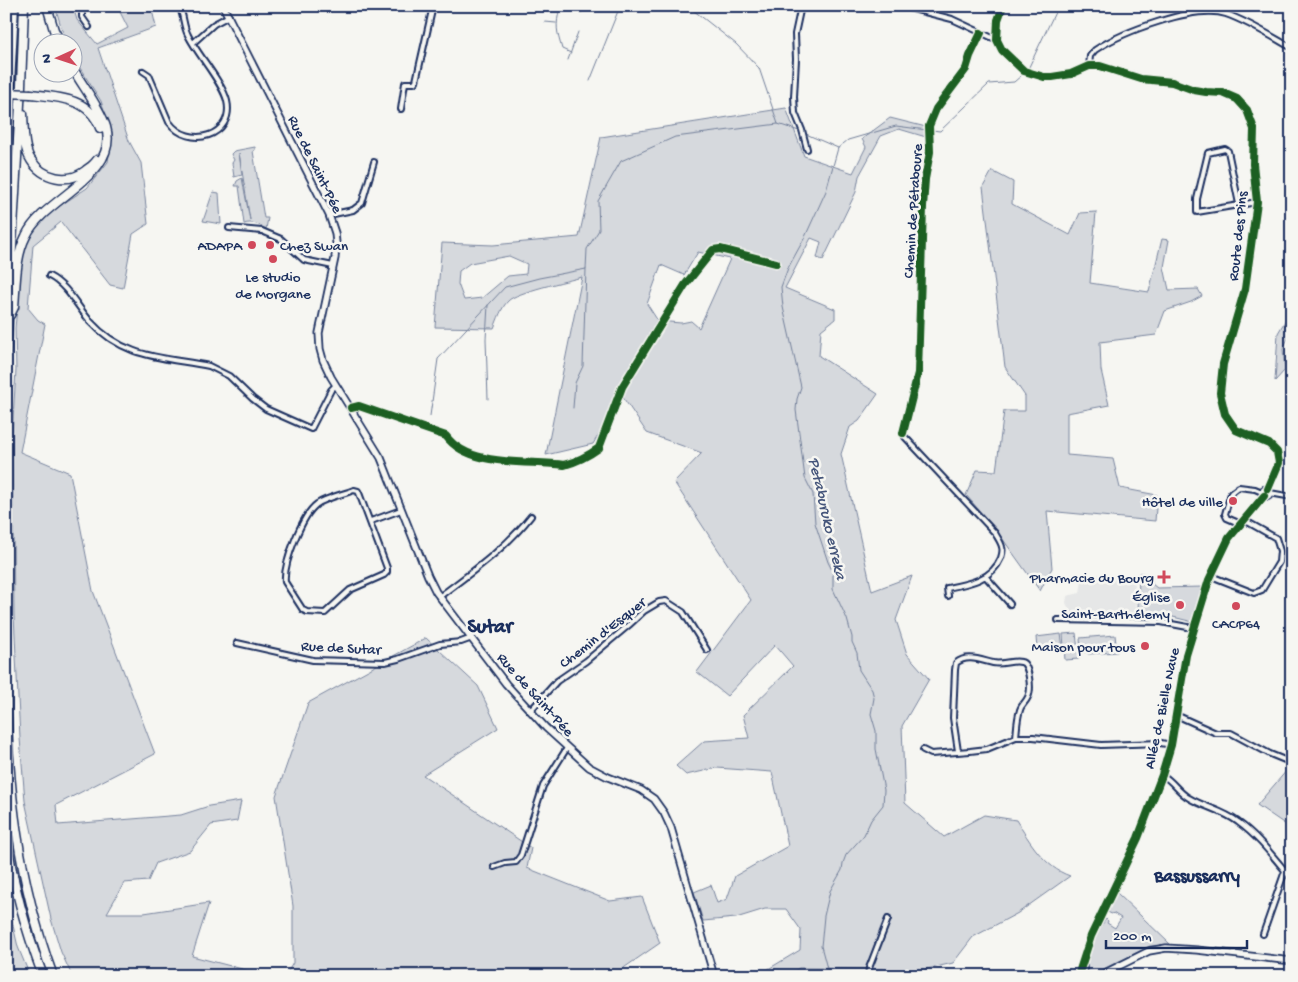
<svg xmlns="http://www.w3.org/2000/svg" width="1298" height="982" font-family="'Gochi Hand',sans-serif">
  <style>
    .built { fill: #e6e7e7 }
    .green { fill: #d6d9dd; stroke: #78849e; fill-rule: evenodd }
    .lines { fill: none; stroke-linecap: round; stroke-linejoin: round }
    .stream { stroke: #717e99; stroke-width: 1 }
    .minor-casing { stroke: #1b2f5e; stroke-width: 8 }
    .tertiary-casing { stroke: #1b2f5e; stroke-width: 9 }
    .secondary-casing { stroke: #1b2f5e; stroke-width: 9 }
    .motorway-casing { stroke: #1b2f5e; stroke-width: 11 }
    .minor { stroke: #f6f6f2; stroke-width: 4 }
    .tertiary { stroke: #f6f6f2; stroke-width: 5 }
    .secondary { stroke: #f6f6f2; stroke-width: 5.5 }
    .motorway { stroke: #f6f6f2; stroke-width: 8 }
    .motorway-bridge-casing { stroke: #1b2f5e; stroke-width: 11; stroke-linecap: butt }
    .motorway-bridge { stroke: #f6f6f2; stroke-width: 8 }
    .cycleway-casing { stroke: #f6f6f2; stroke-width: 11 }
    .cycleway { stroke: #1b5e20; stroke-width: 8 }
    .poi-dot { fill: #d1495b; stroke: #f6f6f2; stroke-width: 2 }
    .labels { text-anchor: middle; stroke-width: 5; stroke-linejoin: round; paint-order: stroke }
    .street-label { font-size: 15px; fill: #1b2f5e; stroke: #f6f6f2 }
    .poi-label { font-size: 15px; fill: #1b2f5e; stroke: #f6f6f2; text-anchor: end }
    .water-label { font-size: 16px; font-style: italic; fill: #46567b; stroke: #f6f6f2 }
    .quarter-label { font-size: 18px; font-weight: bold; fill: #1b2f5e; stroke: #f6f6f2 }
    .district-label { font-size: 20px; font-weight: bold; fill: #1b2f5e; stroke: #f6f6f2 }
  </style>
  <rect width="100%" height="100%" fill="#f6f6f2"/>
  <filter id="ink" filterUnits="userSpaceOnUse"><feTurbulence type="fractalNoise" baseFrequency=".02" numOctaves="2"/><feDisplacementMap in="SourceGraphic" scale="10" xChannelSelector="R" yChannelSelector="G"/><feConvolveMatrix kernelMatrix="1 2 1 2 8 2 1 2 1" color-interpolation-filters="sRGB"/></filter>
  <g filter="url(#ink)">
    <path class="built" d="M1134,574l3,44 -59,1 -4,-1 -3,-5 -5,-10 1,-7 13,-3 3,-18z"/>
    <path class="green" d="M55,6h18l4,14 20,24 31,-16 -11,-22h34l5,21 -58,21 31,93 12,22 7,61 -15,10 -10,54 -13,-3 -49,-63 -28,23 -5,63 10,12 7,4 -25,128 50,21 23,118 62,163 -99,51 2,20 123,-10 28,-9 32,-5 -4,20 -26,4 -21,26 -34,12 -8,18 -24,2 -17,30h37l65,-10 -17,53 77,20h-197l-11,-24 -10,-33 -26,-118 -5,-63 -6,-123 -2,-179 4,-66 -1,-42 7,-71 6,-20 21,-24 38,-25 21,-26 4,-29 -11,-32 -21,-33 -7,-16 -1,-10h-4l-6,-12z
      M786,108l18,48 49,17 13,-26 -4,-8 28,-21 36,9v10l-27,-8 -18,7 -22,40 -3,16 -33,68 -6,-2 4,-16 -10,-4 -26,50 50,21v10l-14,11 -2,26 59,38 -19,27 -9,6 -9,27 31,137 40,-15 -16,44 11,34 22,25 -27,47 3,77 39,34 40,-22 32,5c14,22 28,47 54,56l-52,37 -45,24 -20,26 -48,11 -22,-5 -84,-1 -13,8h-19l-2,-5 35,-21 1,-20 -15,-21h-21l-29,9 -33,3 -9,-29 17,-7 6,18 10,-4 8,-23 53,-30 -16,-74 -55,-4 -31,7 -10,-9 28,-25 45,-3 -6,-23 50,-49 -18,-21 -48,51 -30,-24 54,-72 -77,-118 28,-29 -55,-20 -25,-37 -29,48 -47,11 36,-178c-14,4 -66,15 -74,24 -7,7 -10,18 -14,27l-59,-1 7,-84 51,2 86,-8 22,-100zM698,252l32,7 -31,69 -8,-7 -10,2 -23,-2 -11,-17 14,-39 23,10zM509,256l18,8 -1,10 -18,2 -26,22 -18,2 -6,-16 1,-13 11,-8z
      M255,147v3l-2,1 11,67h4l-2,11c-6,-4 -14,-8 -22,-5l-5,-38h-4l2,-5 5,-3 8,42 -11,-67 3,22 -8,2 -2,-14 2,-3 -3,-6 3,-3z
      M992,171l21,11 -1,22 58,31 10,-22 16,-1 -6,71 59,9 13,-53 7,1 -5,27 5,23 29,-1 4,7 -11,6 -26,9 -9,24 -56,7 1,28 8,35 -42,8v42l46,4 7,29 37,7 -2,26 -108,-10 5,57 -12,23 -43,-60 -31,-36 11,-25 19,1 8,-60h21v-15l-20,-29 -22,-180z
      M213,192l6,1 2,31 -18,-3z
      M1292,309v26l-2,-1 -7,15 2,21 -10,11 3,-48z
      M1139,573l13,1v10l5,4 46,-1 -10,35 -28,-7 -27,-4z
      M1076,633l3,26 -14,1 -2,-26z
      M1061,634l2,14 -26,2 -1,-13z
      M1115,635l2,17 -29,2 -1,-2h-6l-1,-14z
      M426,638l52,48 20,42 -75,47 108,73 -4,20 83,33 32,-4 18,46 -48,33h-327l8,-13v-57l-17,-110 32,-93z
      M1288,769l4,2v58l-35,-24z
      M1116,892l54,52 -20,2 -55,27 -9,-3c-4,-14 12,-39 20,-51l2,2 -1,2 8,5 6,-10 -8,-5 -1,1 -5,-2z
      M6,895l12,52 12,29h-24z"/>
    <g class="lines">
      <path class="stream" d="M551,6l30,7 7,-7
        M641,6l6,3 6,-3
        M688,6l48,38 23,24 19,56
        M560,8c-5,18 -3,24 2,41l9,4
        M545,22l11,1
        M568,60l10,-28
        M1028,69l30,-63
        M590,81l30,-75
        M932,130l8,1 49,-47 25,-2 8,-7
        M806,134l32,14
        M488,305l-2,34 2,60
        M573,408l2,-25 8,-17 3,-97
        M430,416l8,-57 67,-72 34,-9 47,-9 1,-20 12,-19 -1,-29 23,-40 54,-24 103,-13 24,8
        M829,976l-8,-30 1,-9 2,-21 6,-25 12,-21 1,-7 3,-8 18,-20 7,-15 12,-15 1,-15 -8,-41v-18l-5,-17 3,-16 -2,-8 -13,-20 -2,-17 -5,-11v-5l-5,-18 -14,-30v-17l-5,-10 -13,-39 -2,-29 -8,-16 -9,-68 1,-11 4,-12 -18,-80 -2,-20 7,-19 17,-31 21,-46 12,-43 10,-8 48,-14 31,4"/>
      <defs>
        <path id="minor" d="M82,6v11l7,10
          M801,6l-6,28 1,25 -2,38 1,16 7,17 5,19
          M901,6l51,13 45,21
          M193,43l21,-19 15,-8
          M1089,66l1,-10 5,-6c27,-18 100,-46 131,-36 23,8 45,22 66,34
          M143,71l6,4 20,47c20,28 66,14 58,-21 -4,-18 -30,-47 -39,-66 -5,-9 -4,-20 -9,-29
          M401,109l4,-26h9l2,-2 17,-75
          M1239,204l-11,-53 -3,-2 -17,4 -11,46v13l60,-10
          M329,215l24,-5 9,-7 12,-41
          M229,228l33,3 19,8 23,21 29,6
          M49,276c18,9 28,30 41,45 34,38 74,36 119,45l20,10 24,23 13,10 45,20 20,-39 5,-5
          M351,408l8,-2 87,30c23,32 82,24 118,29 12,-3 24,-9 35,-17l23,-61 63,-102 28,-35 7,-1 56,14
          M354,490l4,1 1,2 28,75v4l-3,3 -34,15 -25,23 -18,-1 -4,-2 -18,-28c-2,-18 17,-67 32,-78 9,-6 27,-10 37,-14z
          M1270,493l22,4
          M371,521l30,-11
          M1241,524l-14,-6 -2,-4 6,-21 8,-6 16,2 7,3
          M1211,576l43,17 8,-3 17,-28 1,-11 -4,-13 -32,-18
          M986,577l24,27
          M948,596l-1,-8c21,-4 45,-8 54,-30 1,-3 2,-8 1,-11 -1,-5 -5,-10 -7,-14l-90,-96 -2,-4 15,-60 5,-166 2,-28 5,-27 -1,-26 7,-17 30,-40 4,-13 11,-23
          M439,597c34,-26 66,-48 92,-81
          M1058,620l103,2 32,6
          M237,643l76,17 72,2 13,-3 42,-15 21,-2 11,-4
          M530,711l27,-30 29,-20 43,-36 15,-14 15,-9 7,-1 17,11 24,38
          M1176,715l40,18h15l39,21 22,9
          M923,750l8,4 39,-3 17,-2 29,-12h17l68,8 60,-2 10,2
          M958,751l-5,-33 2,-48 1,-7c11,-9 24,-3 37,0 9,2 19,-3 28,-1 8,1 11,28 7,35 -2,5 -7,8 -8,13 -3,9 -3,18 -4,27
          M1162,775c11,6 16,17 27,23 15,9 35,13 49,24 21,15 37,37 54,57
          M494,867l11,-4 11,-1 5,-7 22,-69 24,-38
          M1263,934l22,-63
          M868,976l1,-8 19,-49"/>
        <path id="tertiary" d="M1003,6l-5,14 -1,20 5,10 22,21 20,6h8l19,-3 18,-8h11l41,13 31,3 22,8 12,2 17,1 14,6 10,11 7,19 -1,35 4,38 -12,87 -22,75 -3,29 5,21 11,16 33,14 8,8 2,11 -11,26
          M1262 493a4 4 0 1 1 8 0a4 4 0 1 1-8 0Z
          M1083,964l1,12
          M1078,976l13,-40 47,-98 24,-63 9,-30 15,-90 23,-75 20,-42 35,-42"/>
        <path id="secondary" d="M223,6l106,209 6,18 1,10 -1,15 -16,75 1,16 3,11 8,17 50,81 47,118 8,16 70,92 40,44 43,39 19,10 33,13 13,9 10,14 7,15 43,148
          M1099,976l50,-25 17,-3 31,2 95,11"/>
        <path id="motorway" d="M47,6l7,24 6,12
          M6,33l3,-27
          M31,94c27,3 59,4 69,34
          M23,114c1,14 0,34 8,46 12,19 37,24 54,11 5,-4 9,-6 12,-11
          M6,162l8,-156
          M10,315l4,-8c2,-23 1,-50 12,-71 17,-38 94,-60 80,-109 -7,-21 -23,-40 -34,-60
          M6,354l15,-268 3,-80
          M6,690c2,101 12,190 47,286
          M6,837c7,47 20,94 37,139"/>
      </defs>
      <use href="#minor" class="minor-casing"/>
      <use href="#tertiary" class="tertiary-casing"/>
      <use href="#secondary" class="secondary-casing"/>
      <use href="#motorway" class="motorway-casing"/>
      <use href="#minor" class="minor"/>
      <use href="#tertiary" class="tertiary"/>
      <use href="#secondary" class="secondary"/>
      <use href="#motorway" class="motorway"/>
      <defs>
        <path id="motorway-bridge" d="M6,93l25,1"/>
      </defs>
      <use href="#motorway-bridge" class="motorway-bridge-casing"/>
      <use href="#motorway-bridge" class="motorway-bridge"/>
      <defs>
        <path id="cycleway" d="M1003,6l-5,14 -1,20 5,10 22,21 20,6h8l19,-3 18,-8h11l41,13 31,3 22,8 12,2 17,1 14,6 10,11 7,19 -1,35 4,38 -12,87 -22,75 -3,29 5,21 11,16 33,14 8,8 2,11 -11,26
          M351,408l8,-2 87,30c23,32 82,24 118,29 12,-3 24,-9 35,-17l23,-61 63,-102 28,-35 7,-1 56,14
          M903,433l15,-60 5,-166 2,-28 5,-27 -1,-26 7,-17 30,-40 4,-13 11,-23
          M1078,976l13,-40 47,-98 24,-63 9,-30 15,-90 23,-75 20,-42 35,-42"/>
      </defs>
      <use href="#cycleway" class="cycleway-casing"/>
      <use href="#cycleway" class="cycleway"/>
    </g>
  </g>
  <g class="poi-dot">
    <circle cx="252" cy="245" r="5"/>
    <circle cx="270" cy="245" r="5"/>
    <circle cx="273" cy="259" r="5"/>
    <circle cx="1233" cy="501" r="5"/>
    <path d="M1161.5 569.5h5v5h5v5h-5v5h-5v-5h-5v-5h5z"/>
    <circle cx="1180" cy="605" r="5"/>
    <circle cx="1236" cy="606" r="5"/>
    <circle cx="1145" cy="646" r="5"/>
  </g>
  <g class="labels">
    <g class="street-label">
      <text transform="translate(316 164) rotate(64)" y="5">Rue de Saint-Pée</text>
      <text transform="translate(912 211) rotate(-86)" y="5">Chemin de Pétaboure</text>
      <text transform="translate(1237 236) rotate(-84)" y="5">Route des Pins</text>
      <text transform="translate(602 632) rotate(-38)" y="5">Chemin d'Esquer</text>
      <text transform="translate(341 647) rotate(3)" y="5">Rue de Sutar</text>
      <text transform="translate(536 694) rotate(48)" y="5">Rue de Saint-Pée</text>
      <text transform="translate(1161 708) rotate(-78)" y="5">Allée de Bielle Nave</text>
    </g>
    <g class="poi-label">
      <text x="242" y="250">ADAPA</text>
      <text x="280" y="250" text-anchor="start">Chez Swan</text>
      <text x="273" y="281" text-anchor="middle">Le studio<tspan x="273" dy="17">de Morgane</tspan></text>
      <text x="1223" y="506">Hôtel de ville</text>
      <text x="1154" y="582">Pharmacie du Bourg</text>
      <text x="1170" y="601">Église<tspan x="1170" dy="17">Saint-Barthélemy</tspan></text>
      <text x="1236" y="628" text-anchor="middle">CACP64</text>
      <text x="1135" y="651">Maison pour tous</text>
    </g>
    <g class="water-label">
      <text transform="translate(829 518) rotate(77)" y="6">Petaburuko erreka</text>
    </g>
    <g class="quarter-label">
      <text x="1197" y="881">Bassussarry</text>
    </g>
    <g class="district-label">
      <text x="490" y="632">Sutar</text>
    </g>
  </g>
  <rect width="1298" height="982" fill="none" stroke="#f6f6f2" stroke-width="25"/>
  <rect x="12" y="12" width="1273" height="957" fill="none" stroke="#1b2f5e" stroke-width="2" filter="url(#ink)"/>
  <g transform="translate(58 58) rotate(267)"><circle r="24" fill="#f6f6f2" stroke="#9ea6b7"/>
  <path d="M0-4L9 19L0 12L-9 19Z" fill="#d1495b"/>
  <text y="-8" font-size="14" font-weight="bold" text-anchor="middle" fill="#1b2f5e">N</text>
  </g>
  <path d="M1106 940v8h141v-8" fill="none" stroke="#1b2f5e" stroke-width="2.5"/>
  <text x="1113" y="940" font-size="15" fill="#1b2f5e" stroke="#f6f6f2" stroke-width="4" paint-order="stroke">200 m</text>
</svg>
